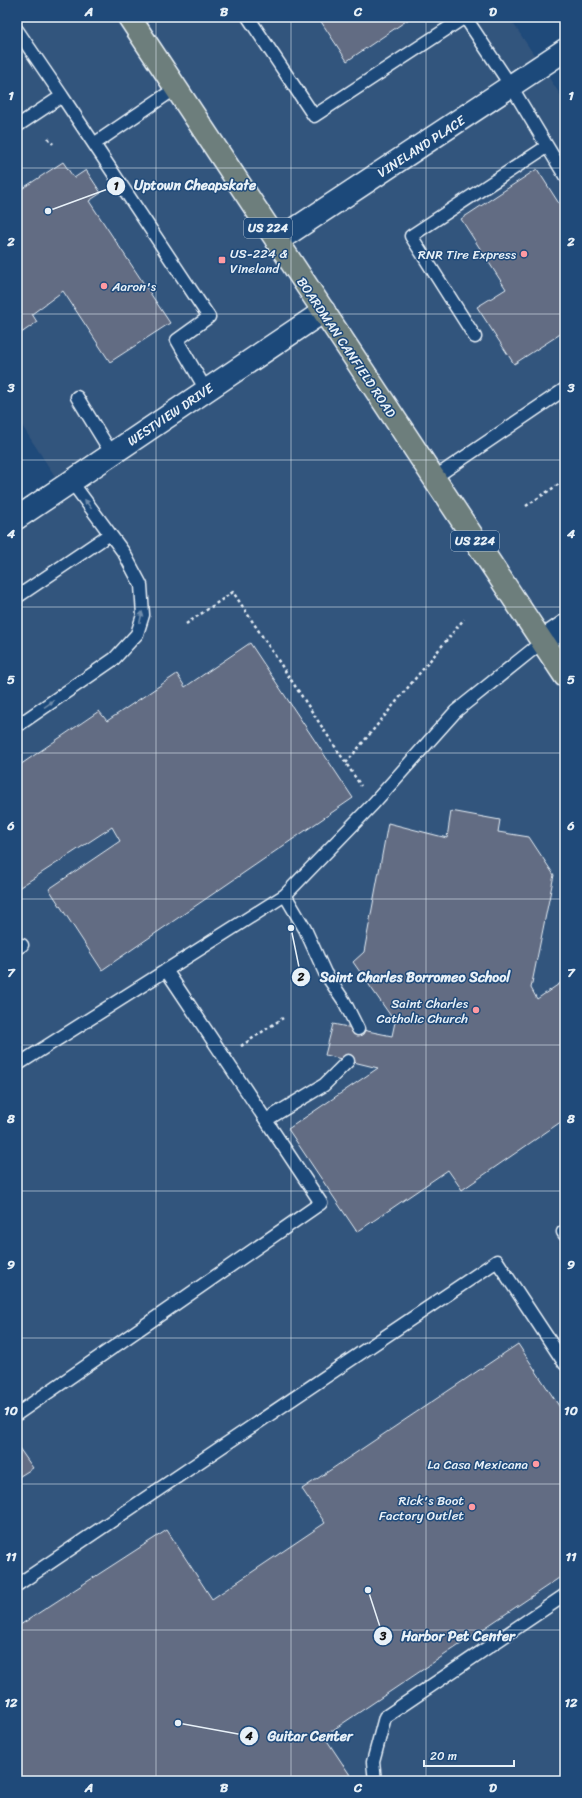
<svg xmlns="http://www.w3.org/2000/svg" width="582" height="1798" font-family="Sriracha,sans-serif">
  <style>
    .built { fill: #33547d }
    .building { fill: #626c83; stroke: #e8f1f8 }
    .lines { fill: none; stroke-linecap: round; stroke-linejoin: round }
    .service-casing { stroke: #e8f1f8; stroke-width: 15 }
    .minor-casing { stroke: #e8f1f8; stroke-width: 25 }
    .primary-casing { stroke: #e8f1f8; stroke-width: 25 }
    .path { stroke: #e8f1f8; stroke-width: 2.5; stroke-dasharray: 3 3; stroke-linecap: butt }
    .service { stroke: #1f4a7a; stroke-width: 12 }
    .minor { stroke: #1f4a7a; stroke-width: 22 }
    .primary { stroke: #6d7e7c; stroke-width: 22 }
    .oneway { fill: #6f8dac }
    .grid { fill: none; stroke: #e8f1f8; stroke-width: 1; stroke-opacity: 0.55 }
    .poi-dot { fill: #ff9aa2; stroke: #1f4a7a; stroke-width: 1.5 }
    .labels { text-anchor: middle; stroke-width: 3; stroke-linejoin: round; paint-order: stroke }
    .shield { fill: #1f4a7a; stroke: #acbfd2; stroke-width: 1 }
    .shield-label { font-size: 12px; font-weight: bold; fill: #e8f1f8 }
    .street-label { font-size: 13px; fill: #e8f1f8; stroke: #1f4a7a }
    .poi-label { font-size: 13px; fill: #e8f1f8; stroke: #1f4a7a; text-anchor: end }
    .leader { fill: none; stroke: #e8f1f8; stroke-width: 1.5 }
    .callout-dot { fill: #e8f1f8; stroke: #1f4a7a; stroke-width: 1.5 }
    .mark-label { font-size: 12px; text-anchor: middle; font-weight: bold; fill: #111 }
    .callout-label { font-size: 14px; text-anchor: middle; font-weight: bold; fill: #e8f1f8; stroke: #1f4a7a; stroke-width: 3; stroke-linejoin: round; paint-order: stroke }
    .neatline { fill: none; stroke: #e8f1f8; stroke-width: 1.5 }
    .grid-label { font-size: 13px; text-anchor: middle; font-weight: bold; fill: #e8f1f8 }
  </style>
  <rect width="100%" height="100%" fill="#1f4a7a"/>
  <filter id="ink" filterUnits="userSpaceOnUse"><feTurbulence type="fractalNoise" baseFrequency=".025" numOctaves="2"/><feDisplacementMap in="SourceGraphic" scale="8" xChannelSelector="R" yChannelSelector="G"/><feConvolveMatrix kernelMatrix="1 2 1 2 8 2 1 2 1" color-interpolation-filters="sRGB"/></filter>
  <g filter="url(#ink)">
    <path class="built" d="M17,17h492l56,85v1679h-548v-1263l45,-31 -45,-69z"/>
    <path class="building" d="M318,17h94l-65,44z
      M63,162l11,16 12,-8 15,23 -12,8 81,122 -60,39 -47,-71 -31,23 5,8 -20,14v-144z
      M537,169l28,44v118l-51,33 -37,-57 29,-18 -45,-70z
      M250,643l103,155 -251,172 -53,-81 71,-48 -8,-14 -95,62v-122l82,-56 8,10 70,-47 8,13z
      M451,811l49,9 -2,12 31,5 25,38 -23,113 6,11 25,-17 3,4v133l-103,71 -14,-20 -91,62 -69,-103 90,-61 -53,-13 8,-31 59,12 3,-14 -42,-60 11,-10 24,-129 59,15z
      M518,1344l47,71v159l-241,162 30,45h-337v-154l150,-97 45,69 113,-76 -23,-34z
      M17,1445l16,23 -16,10z"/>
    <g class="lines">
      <defs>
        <path id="service" d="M248,17l66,99 151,-99
          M465,17l46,69 54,90
          M17,30l45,66 -45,30
          M62,96l32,48 82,-56
          M94,144l115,173 -32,23 29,50
          M475,337l-64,-101 135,-89
          M77,397l35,57
          M434,478l131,-89
          M17,597l93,-63
          M17,726l97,-67 23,-25 6,-19 -2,-30 -17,-32 -53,-72
          M285,895l20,34 20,44 19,28 14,28
          M17,948l5,-3
          M17,1065l268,-170 88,-91 83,-93 86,-69
          M266,1120l58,-35 24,-24
          M565,1231l-2,1 2,3
          M17,1414l304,-211 -155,-233
          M17,1585l480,-324 68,103
          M375,1781l-2,-19 12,-45 180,-122"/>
        <path id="minor" d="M277,241l288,-191
          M17,518l307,-207
          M542,642l23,-16"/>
        <path id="primary" d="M129,17l436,659"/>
      </defs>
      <use href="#service" class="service-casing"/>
      <use href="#minor" class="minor-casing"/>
      <use href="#primary" class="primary-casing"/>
      <path class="path" d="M48,138l5,6
        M526,506l39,-26
        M186,624l47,-32 128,194
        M346,763l118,-144
        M241,1046l42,-28"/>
      <use href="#service" class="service"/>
      <use href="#minor" class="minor"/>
      <use href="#primary" class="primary"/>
    </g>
    <defs><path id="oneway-solid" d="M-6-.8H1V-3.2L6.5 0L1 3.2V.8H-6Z"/></defs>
    <g class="oneway">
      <use href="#oneway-solid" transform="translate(88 504) rotate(-126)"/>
      <use href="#oneway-solid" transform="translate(141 617) rotate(-78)"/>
      <use href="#oneway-solid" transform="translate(49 704) rotate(-34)"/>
    </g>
  </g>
  <path class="grid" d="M156,17v1764M291,17v1764M426,17v1764M17,168h548M17,314h548M17,460h548M17,607h548M17,753h548M17,899h548M17,1045h548M17,1191h548M17,1338h548M17,1484h548M17,1630h548"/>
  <g class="poi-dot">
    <circle cx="524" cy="254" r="4"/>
    <rect x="218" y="256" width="8" height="8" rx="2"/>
    <circle cx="104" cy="286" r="4"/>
    <circle cx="476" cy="1010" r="4"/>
    <circle cx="536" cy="1464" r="4"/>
    <circle cx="472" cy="1507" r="4"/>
  </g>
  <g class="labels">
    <g class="shield">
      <rect x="244" y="218" width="48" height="20" rx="3"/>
      <rect x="451" y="531" width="48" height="20" rx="3"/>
    </g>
    <g class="shield-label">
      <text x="268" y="232">US 224</text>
      <text x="475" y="545">US 224</text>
    </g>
    <g class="street-label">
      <text transform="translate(421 146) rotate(-33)" y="5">VINELAND PLACE</text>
      <text transform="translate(347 347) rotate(56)" y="5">BOARDMAN CANFIELD ROAD</text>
      <text transform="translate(170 414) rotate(-34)" y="5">WESTVIEW DRIVE</text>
    </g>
    <g class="poi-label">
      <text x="230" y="258" text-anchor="start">US-224 &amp;<tspan x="230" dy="15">Vineland</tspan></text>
      <text x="516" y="259">RNR Tire Express</text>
      <text x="112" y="291" text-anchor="start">Aaron's</text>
      <text x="468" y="1008">Saint Charles<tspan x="468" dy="15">Catholic Church</tspan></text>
      <text x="528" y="1469">La Casa Mexicana</text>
      <text x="464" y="1505">Rick's Boot<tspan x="464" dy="15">Factory Outlet</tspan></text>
    </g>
  </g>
  <path class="leader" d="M48 211L116 186M291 928L301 977M368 1590L383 1636M178 1723L249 1736"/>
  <g class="callout-dot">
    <circle cx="48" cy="211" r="4"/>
    <circle cx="291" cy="928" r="4"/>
    <circle cx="368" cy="1590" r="4"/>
    <circle cx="178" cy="1723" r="4"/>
    <circle cx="116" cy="186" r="10"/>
    <circle cx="301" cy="977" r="10"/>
    <circle cx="383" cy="1636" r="10"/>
    <circle cx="249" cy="1736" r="10"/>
  </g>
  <g class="mark-label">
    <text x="116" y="190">1</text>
    <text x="301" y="981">2</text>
    <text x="383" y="1640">3</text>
    <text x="249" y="1740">4</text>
  </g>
  <g class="callout-label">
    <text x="195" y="190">Uptown Cheapskate</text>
    <text x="415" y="982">Saint Charles Borromeo School</text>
    <text x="458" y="1641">Harbor Pet Center</text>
    <text x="310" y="1741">Guitar Center</text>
  </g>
  <rect width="582" height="1798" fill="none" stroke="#1f4a7a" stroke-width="44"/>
  <path d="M424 1760v6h90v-6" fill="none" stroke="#e8f1f8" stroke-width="2"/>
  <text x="430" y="1760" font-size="12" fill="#e8f1f8" stroke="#1f4a7a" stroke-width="3" paint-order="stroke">20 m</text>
  <rect x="22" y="22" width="538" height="1754" class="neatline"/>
  <g class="grid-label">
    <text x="89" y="16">A</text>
    <text x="224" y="16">B</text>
    <text x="358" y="16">C</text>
    <text x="493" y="16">D</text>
    <text x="11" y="100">1</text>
    <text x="571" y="100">1</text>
    <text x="11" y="246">2</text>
    <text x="571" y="246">2</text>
    <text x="11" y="392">3</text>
    <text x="571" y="392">3</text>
    <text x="11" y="538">4</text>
    <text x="571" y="538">4</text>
    <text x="11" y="684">5</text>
    <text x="571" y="684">5</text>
    <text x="11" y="830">6</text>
    <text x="571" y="830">6</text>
    <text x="11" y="977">7</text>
    <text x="571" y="977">7</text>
    <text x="11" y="1123">8</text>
    <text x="571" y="1123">8</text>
    <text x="11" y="1269">9</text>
    <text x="571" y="1269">9</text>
    <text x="11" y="1415">10</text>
    <text x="571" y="1415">10</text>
    <text x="11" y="1561">11</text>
    <text x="571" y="1561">11</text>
    <text x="11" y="1707">12</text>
    <text x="571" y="1707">12</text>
    <text x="89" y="1792">A</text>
    <text x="224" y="1792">B</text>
    <text x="358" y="1792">C</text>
    <text x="493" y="1792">D</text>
  </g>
</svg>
